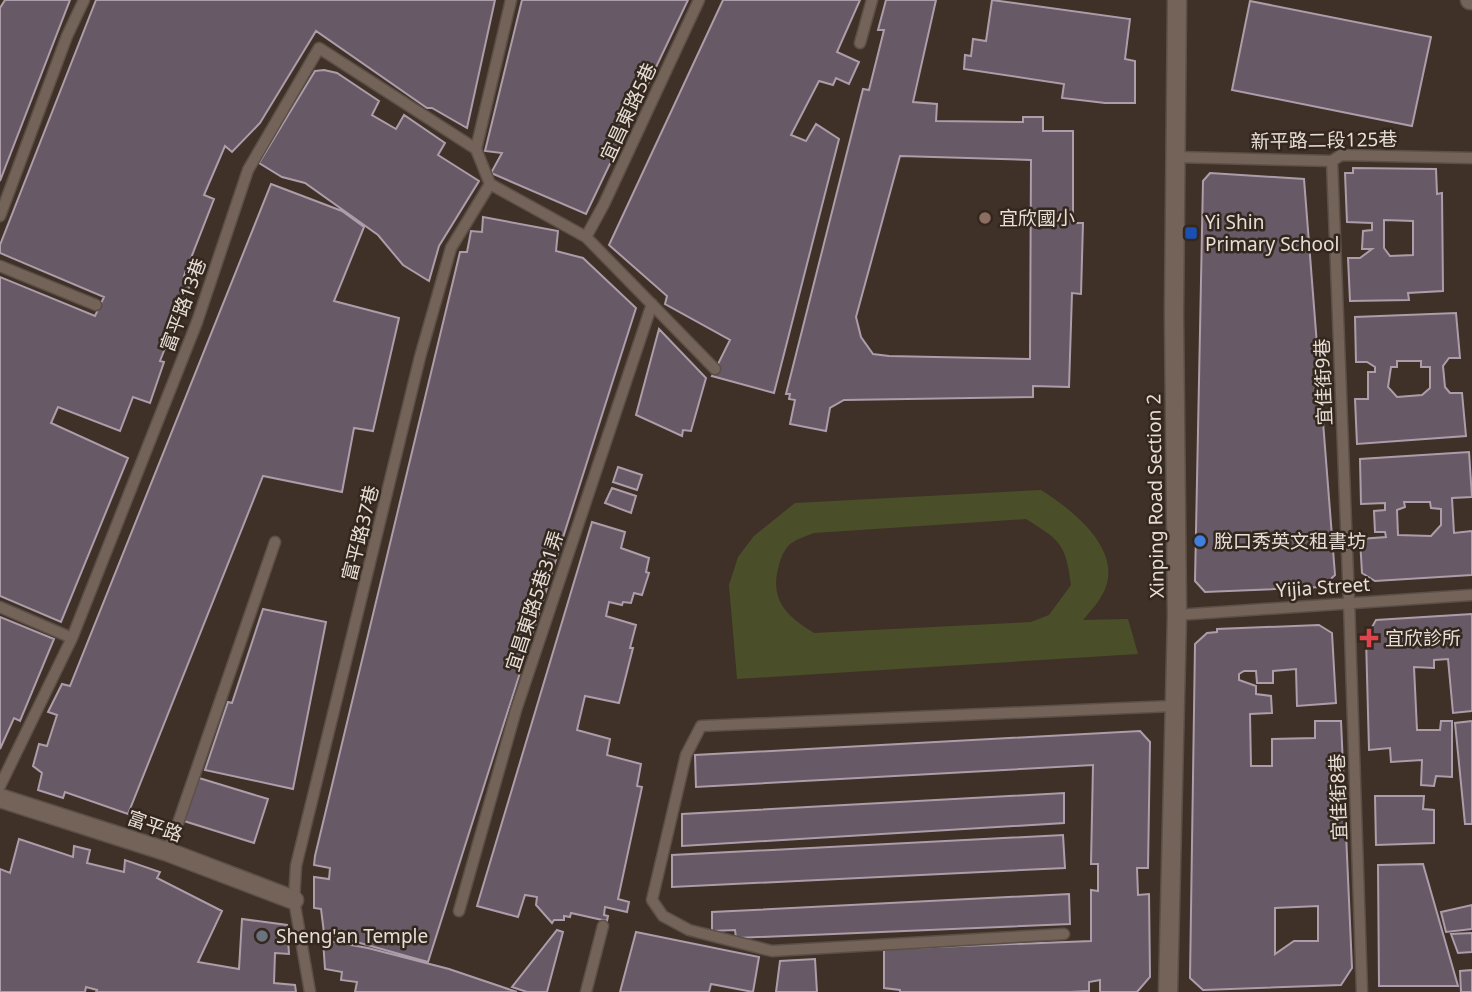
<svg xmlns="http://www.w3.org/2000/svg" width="1472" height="992" font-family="'Noto Sans','Noto Sans TC',sans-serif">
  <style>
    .green { fill: #4b4f29; fill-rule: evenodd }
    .building { fill: #675965; stroke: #ad9daa; stroke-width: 2; fill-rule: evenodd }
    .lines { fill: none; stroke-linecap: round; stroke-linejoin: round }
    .service-casing { stroke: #5b4f47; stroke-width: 13 }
    .minor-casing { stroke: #5b4f47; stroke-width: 21 }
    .tertiary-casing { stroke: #5b4f47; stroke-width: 21 }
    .service { stroke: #736358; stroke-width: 10 }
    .minor { stroke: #736358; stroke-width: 18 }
    .tertiary { stroke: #736358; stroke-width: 18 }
    .education-dot { fill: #8d6e63; stroke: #34271d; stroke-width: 2.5 }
    .transit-dot { fill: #1a4fb4; stroke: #34271d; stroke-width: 2.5 }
    .shop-dot { fill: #3f7fe0; stroke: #34271d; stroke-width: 2.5 }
    .health-dot { fill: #e0444e; stroke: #34271d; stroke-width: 2.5 }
    .worship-dot { fill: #6b7280; stroke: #34271d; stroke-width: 2.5 }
    .labels { text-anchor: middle; stroke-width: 5; stroke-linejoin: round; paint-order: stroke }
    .street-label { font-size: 19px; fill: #e7ded8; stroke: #34271d }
    .poi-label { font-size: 19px; fill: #e7ded8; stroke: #34271d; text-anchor: start }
  </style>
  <rect width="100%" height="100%" fill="#3f3127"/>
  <path class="green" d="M1041,490c27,17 72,51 67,88 -2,17 -15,30 -25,42l45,-1 10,35 -401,25 -8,-94 9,-28 16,-21 41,-33zM1026,519c34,21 40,25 45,66l-22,30 -18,7 -217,11c-28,-17 -45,-33 -35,-68 2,-8 6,-18 14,-23 6,-4 14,-6 21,-9z"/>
  <path class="building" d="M5,0h65l-70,181v-173z
    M96,0h399l-28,128 -35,-20h-5l-111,-77 -56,92 -28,29 -7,-6 -21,49 10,4 -30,77 8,4 -32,81 4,1 -14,41 -17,-6 -13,34 -62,-24 -7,16 77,35 -67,164 -61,-26v-319l95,39 9,-19 -104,-44v-8z
    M522,0h166l-102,214 -95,-41 11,-20 -17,-2z
    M723,0h137l-23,52 22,10 -10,22 -13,-6 -3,7 -14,-4 -28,54 15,6 10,-17 23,15 -65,254 -62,-17 18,-36 -65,-36 2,-8 -58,-51z
    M886,0h50l-23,102 24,2 -1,17 87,1v-5h20v14h30v92h10l-2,71 -9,-1 -3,94 -36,-1v11l-189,3 -14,8 -4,23 -36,-7 5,-24 -6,-1 1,-5h-4l77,-305 6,1 15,-60h-6zM900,156l131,4 -1,199 -141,-3 -16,-2 -12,-17 -5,-20z
    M992,0l138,19 -5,40 10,2v42h-30l-43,-5 2,-14 -100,-15 1,-14 6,1 2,-17 13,2z
    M1250,1l181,36 -19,89 -180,-36z
    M324,70l13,3 42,28 -7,14 24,14 8,-14 41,28 -7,12 41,26 -40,65 -10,35 -26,-16 -25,-30 -73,-52 -23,-6 -23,-14 56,-92z
    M1353,168l83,1 1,25 5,-1 1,98 -35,2 1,7 -59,1 -2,-43h12l12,-9h-10l1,-18 9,-1v-7l-25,-1 -2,-49h8zM1384,220l29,1v34l-23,1 -6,-8z
    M1210,173l94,6 31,396 -13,12 -117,5 -10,-11 8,-400z
    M271,184l71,27 22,16 -30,74 65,17 -26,113 -19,-3 -12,64 -79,-16 -135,338 -63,-22 -2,6 -25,-8 4,-17 -9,-7 6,-22 8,2 10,-31 -9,-3 14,-28 8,2z
    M483,217l75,14 -2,20 27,7 53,50 -208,654 -104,-29 -3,-24 -7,-1v-31l15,2 1,-11 -16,-3 1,-9 145,-604h7l4,-21 11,1z
    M1456,313l4,45h-11l-6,8 2,21 5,6h12l4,43 -109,8 -2,-45h13v-27h7v-5l-8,-5h-11l-1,-45zM1397,361h24v6h9v21l-8,7 -25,2 -9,-10 3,-20h6z
    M659,329l47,49 -15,53 -8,-1 -1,6 -46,-21z
    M1469,452l3,45 -20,1 2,35 18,-2v44l-97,6 -13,-8 -2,-34 26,-2 -1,-5h-10l-1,-21 11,-1v-7l-24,1 -1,-45zM1404,502h26l1,6 10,1v16l-10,11 -33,-1 -1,-25 8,-3z
    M618,467l24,8 -5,15 -24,-8z
    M612,488l24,8 -5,17 -26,-10z
    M592,522l33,10 -4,16 28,10 -3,14 3,1 -7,22 -8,-2 -3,10 -8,-1 -1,3 -13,-3 -3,14 30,9 -6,23h3l-14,55 -34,-7 -8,34 33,9 -3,16 34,9 -4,22 5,1 -24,112 11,3 -2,10 -22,-5 -1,8 4,1 -1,5 -36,-8 -1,4 -6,-1v4h-10l-2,3 -16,-18 1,-8 -12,-2 -7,22 -41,-11z
    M263,609l63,13 -33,167 -88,-19 23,-68 4,1z
    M1472,614v97l-19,2 -5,-54 -14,1v8l-20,-1 3,63h23l1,-9h11v56l-16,-1 -2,10 -13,-1 1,-25 -31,2 -1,-14 -21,2 -3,-112 10,-18z
    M0,617l54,22 -34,82 -6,-3 -14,31z
    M1319,625l13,8 4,70 -39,3 -1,-37 -23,2v12h-16l-1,-12h-12l-5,3v6l17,6v8l15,2 1,17 -22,1 1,52h21v-27l43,-1v-17h26l11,247 -11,17 -138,5 -13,-12 5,-334 12,-11 10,-1v-3zM1318,906v35h-24l-19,13v-46z
    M1472,721v103h-7l-10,-101z
    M1140,731l10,11 -2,126h-11l1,27 11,-1 1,83 -13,15h-37v-12l-11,2v9l-19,1h-170v-2l-16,-2v-39l207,-8v-51l7,1v-27h-7l2,-99 -397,22 -1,-32z
    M199,778l69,21 -14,44 -70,-22z
    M1064,793v30l-382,23v-32z
    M1375,796h49l-1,13 11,1v33l-58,2z
    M1063,835l2,33 -393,19v-32z
    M19,839l54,18 1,-11 16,4 -3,13 37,9 1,-12 35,12 -3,6 65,33 -24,51 41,7 3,-50 45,6 2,29 -14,-1 -1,30 21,2 1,7h-200l1,-2 -11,-3 -1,5h-85v-123l10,4z
    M1423,864l35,122h-79l-1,-121z
    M1069,894l1,30 -334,14 -1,-8 -23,1v-19z
    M1472,905v24l-26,3 -5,-20z
    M557,930l6,2 -16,60h-20l-15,-5z
    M636,932l123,25 -6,35 -42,-8 -2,8h-89z
    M1472,933v19l-14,1 -7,-19z
    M323,940l45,8 81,21 68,23h-162l2,-10 -16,-2 1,-8 -17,-3z
    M815,959l2,33h-41l4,-31z
    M1472,970v22h-11l-1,-21z"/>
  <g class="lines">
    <defs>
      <path id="service" d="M860,43l12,-43
        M476,149l35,-149
        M1176,157l156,4 9,-6 131,3
        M1332,161l17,441 13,390
        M490,184l96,53 18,-33 95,-204
        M0,216l67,-180 17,-36
        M586,237l129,132
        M0,266l96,39
        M0,607l72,31
        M1177,615l295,-20
        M0,786l72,-148 125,-316 51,-152 71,-122 157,101 14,35
        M168,852l107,-310
        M459,911l57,-201 136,-406
        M1064,934l-292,17 -83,-21 -26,-14 -11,-16 34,-145 15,-29 472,-20
        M310,992l-16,-92 2,-34 124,-509 31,-109 39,-64
        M586,992l17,-66"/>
      <path id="minor" d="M0,798l168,54 126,48
        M1168,992l9,-377 -3,-301 3,-314"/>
      <path id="tertiary" d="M1470,0h2"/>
    </defs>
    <use href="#service" class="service-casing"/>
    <use href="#minor" class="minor-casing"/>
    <use href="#tertiary" class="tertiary-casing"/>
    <use href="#service" class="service"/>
    <use href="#minor" class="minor"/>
    <use href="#tertiary" class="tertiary"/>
  </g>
  <circle class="education-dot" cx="985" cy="218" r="7"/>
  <rect class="transit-dot" x="1184" y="226" width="14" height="14" rx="3.5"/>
  <circle class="shop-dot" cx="1200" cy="541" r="7"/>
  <path class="health-dot" d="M1365.5 627.5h7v7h7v7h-7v7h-7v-7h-7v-7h7z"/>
  <circle class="worship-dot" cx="262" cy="936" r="7"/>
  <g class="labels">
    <g class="street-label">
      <text transform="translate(628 112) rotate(-65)" y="7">宜昌東路5巷</text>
      <text transform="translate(1324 140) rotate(-1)" y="7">新平路二段125巷</text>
      <text transform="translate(183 305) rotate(-70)" y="7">富平路13巷</text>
      <text transform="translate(1323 382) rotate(-92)" y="7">宜佳街9巷</text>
      <text transform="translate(1155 496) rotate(-91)" y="7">Xinping Road Section 2</text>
      <text transform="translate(360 533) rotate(-76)" y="7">富平路37巷</text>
      <text transform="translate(1323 587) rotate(-4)" y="7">Yijia Street</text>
      <text transform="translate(534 601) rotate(-72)" y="7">宜昌東路5巷31弄</text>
      <text transform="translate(1338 797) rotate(-92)" y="7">宜佳街8巷</text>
      <text transform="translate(155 826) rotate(19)" y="7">富平路</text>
    </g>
    <g class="poi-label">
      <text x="999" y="225">宜欣國小</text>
      <text x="1205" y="229">Yi Shin<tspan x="1205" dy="22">Primary School</tspan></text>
      <text x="1214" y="548">脫口秀英文租書坊</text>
      <text x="1385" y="645">宜欣診所</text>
      <text x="276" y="943">Sheng'an Temple</text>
    </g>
  </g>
</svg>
